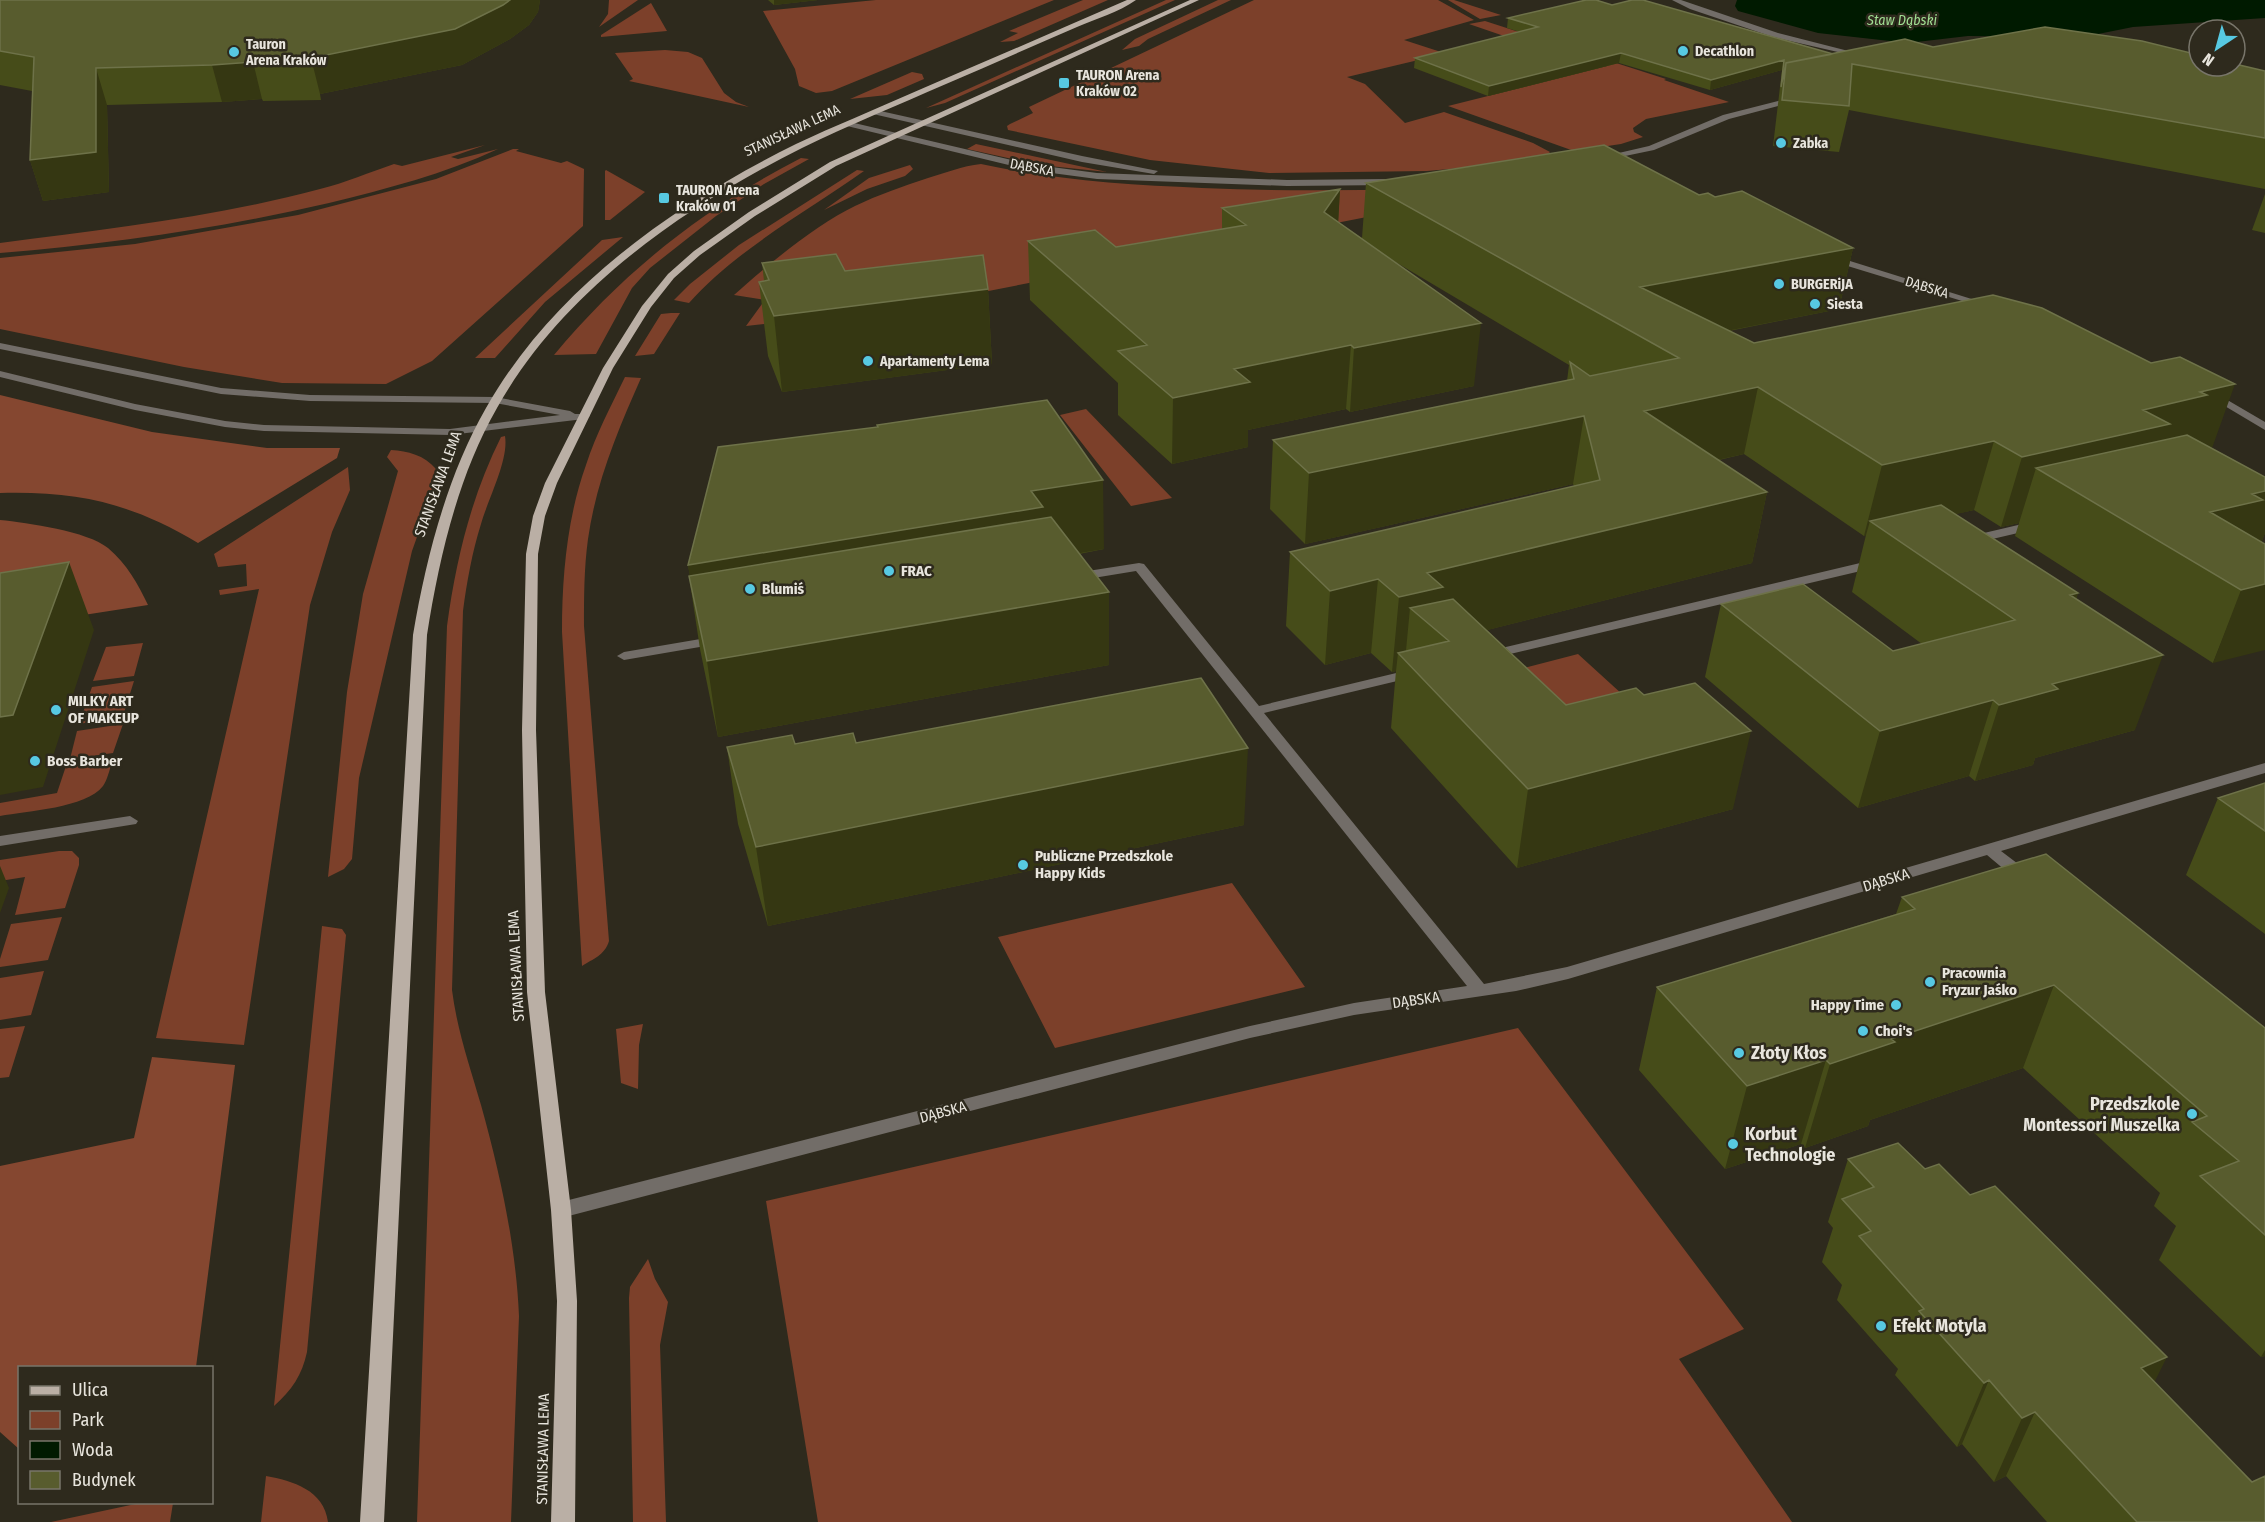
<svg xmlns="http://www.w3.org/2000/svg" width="2265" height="1522" font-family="'Fira Sans Condensed',sans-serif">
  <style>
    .green { fill: #7c402a }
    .forest { fill: #854730 }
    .water { fill: #001a00 }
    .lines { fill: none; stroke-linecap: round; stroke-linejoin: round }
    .minor { fill: #726d68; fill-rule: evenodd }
    .major { fill: #baafa5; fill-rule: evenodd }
    .wall { fill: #464c19 }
    .shaded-wall { fill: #353712 }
    .building { fill: #585c2e; stroke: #6e7249; stroke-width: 1.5 }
    .poi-dot { fill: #57c9e2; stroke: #2e2a1d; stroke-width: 2 }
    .labels { text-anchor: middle; stroke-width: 5; stroke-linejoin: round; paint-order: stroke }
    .far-water-label { font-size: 14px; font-style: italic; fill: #a1df93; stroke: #2e2a1d }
    .far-poi-label { font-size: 14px; font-weight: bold; fill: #e8e5dd; stroke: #2e2a1d; text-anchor: start }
    .far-street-label { font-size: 14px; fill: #e8e5dd; stroke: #2e2a1d }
    .street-label { font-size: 15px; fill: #e8e5dd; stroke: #2e2a1d }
    .poi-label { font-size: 15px; font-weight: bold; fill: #e8e5dd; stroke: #2e2a1d; text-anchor: start }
    .near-poi-label { font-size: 18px; font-weight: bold; fill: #e8e5dd; stroke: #2e2a1d; text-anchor: start }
  </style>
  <rect width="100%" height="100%" fill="#2e2a1d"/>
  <path class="green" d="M609,0h29l-39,27 9,-13z
    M876,0h178l-222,91 -16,2 -17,-7 -4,-17 -32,-58z
    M1083,0h25l-94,41 -14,1 18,-9 -9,-2z
    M1166,0h9l-230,103 -19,5z
    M1218,0h13l-83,39 -9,7 -17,4 13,-11z
    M1254,0h184l36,20 -70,20 37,12 63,-16 -35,-12 16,-3 181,58 -2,1 65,22 -83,17 -13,9 1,4 9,5 -22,7 -47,7 -126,-45 159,-40 -92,-29 -168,40 18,7 40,39 39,-11 89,31 17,9 -2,2 -76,13 -45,4 -158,2 -119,-13 -142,-30 -1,-4 3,-2 23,-11 -4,-6z
    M1448,0h6l47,15 -21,4z
    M651,3l16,28 -66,6v-2z
    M665,50l23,2 14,6 22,35 12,9 13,5 -120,-26 4,-2 -18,-26z
    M912,72l10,2 2,5 -37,16 -37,4z
    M976,144l131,28 -67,-7 -73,-16z
    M485,145l-34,12 7,2 40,-10c-54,25 -112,40 -169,54 -108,25 -218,41 -329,50v-10c107,-14 216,-26 320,-54 25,-6 50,-17 74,-25l8,2z
    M513,149h6l-3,2 45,12 6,-2 17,8 -1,57 -151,135 -46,23 -104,-1 -98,-16 -184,-38v-71l135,-14 163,-29 138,-36z
    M801,158l8,1 -45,25 -48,32 -66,52 -18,20 -36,66 -42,1c70,-84 150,-147 247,-197z
    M981,164c73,16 146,21 221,24 110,5 218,1 328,-3l-562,110 1,6 -223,25 19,-26 -31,-5c32,-29 83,-71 121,-89 23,-11 48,-20 73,-28 17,-5 34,-12 53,-14z
    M910,165l3,4 -8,7 -38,13 -43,21 45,-32z
    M606,170l39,22 -35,28h-5v-49z
    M857,170l7,1c-58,41 -128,79 -175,132l-15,-3 16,-16 49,-39z
    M623,237l-78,65 -50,56h-20l127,-118z
    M671,313h9l-26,41 -19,2 26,-42z
    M625,377l16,1c-23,52 -45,104 -53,161 -4,29 -4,58 -4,87l25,315c-4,14 -16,18 -27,25l-20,-334c0,-56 5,-114 24,-167 10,-31 25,-59 39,-88z
    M1086,409l86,89 -41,8 -71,-91z
    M505,436c4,24 -17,63 -24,88 -9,29 -14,57 -18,87l-11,379c5,40 18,77 29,115 19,68 35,141 38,211l-8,206h-94l30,-896c9,-66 24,-129 54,-189z
    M391,450c17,1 33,5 45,19l1,12 -25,70 -53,227 -7,81 -8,10 -16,8 19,-185 16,-98 35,-123 -11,-14z
    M348,467l2,23 -18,42 -22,73 -66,440 -88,-7 103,-449 -39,6 -1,-5 28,-4 -1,-22 -28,3 -4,-13z
    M143,643l-9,33 -41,5 13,-34z
    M1578,654l67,61 -64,16 -65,-61z
    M134,681l-11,35 -44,8 13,-37z
    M123,724l-10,29 -43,6 7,-28z
    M113,759c-3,8 -5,20 -10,27 -17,22 -76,25 -103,30v-13l57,-10 9,-27z
    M59,851h13l7,7v7l-14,43 -50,7 10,-38 -25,4v-21z
    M1232,883l73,104 -250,61 -57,-111z
    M62,917l-14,43 -48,7v-8l11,-35z
    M322,926l20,3 4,6 -39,417c-5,23 -15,38 -33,54z
    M44,971l-13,44 -31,5v-42z
    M643,1024l-4,21 -1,44 -17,-6 -5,-54z
    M25,1026l-16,51 -9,1v-49z
    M1518,1028l226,301 -65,30 113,163h-974l-52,-321z
    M648,1259l7,20 13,23 -8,43 6,177h-33l-4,-224 1,-11z
    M266,1476c27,5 58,14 62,46h-67z
    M140,1503h33l-3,19h-119z"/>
  <path class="forest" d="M0,395l152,37 115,16h73l-3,10 -139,85c-67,-40 -120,-52 -198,-50z
    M0,520c28,3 87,11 108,28 19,16 30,36 40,57l-148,23z
    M152,1057l83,8 -39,302 -176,1 -1,81 -19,-17v-266l134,-28z"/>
  <path class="water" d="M1737,0h528v18l-132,9 -50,10 -115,-1 -60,7 -90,-10 -80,-22 -3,-5z"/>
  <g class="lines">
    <path class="minor" d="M1672,0h9l97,33 90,23 -4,2 -91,-21 -83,-28z
      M1798,96h3v4l-72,19 -75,31 -53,11 -4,-3 52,-12 74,-31z
      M876,110l206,46 76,15 -4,3 -72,-12 -209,-48 -1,-2z
      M850,122l179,42 68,9 190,7 103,-1 4,3 -4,3 -103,1 -190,-7 -68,-9 -182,-44 -1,-2z
      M1828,256h6l160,50 -9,2 -157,-48z
      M0,343l221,45 89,7 185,2 75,14 5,3h13l2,2 -6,3 -134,16 -186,-4 -39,-4 -90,-17 -135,-33v-6l135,33 90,17 39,4 186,4 110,-14 -65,-12 -185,-2 -89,-7 -221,-45z
      M2212,391l53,31v8l-57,-34v-4z
      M2035,521l4,1 2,3 -2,3 -68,16 -6,-4 2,-3z
      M1877,559l6,4 -1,3 -393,93 -7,-4 7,-4z
      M1139,563l5,1 115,142 154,-37 5,1 2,3 -2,3 -154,37 220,271 83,-17 698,-204v10l-264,78 29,22 2,4 -2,4h-12l-31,-26 -419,124 -52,12 -162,24 -104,23 -689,180 -7,-3 -3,-5 3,-5 7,-3 689,-176 104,-23 113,-17 -331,-415 -61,10 -7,-4 7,-4z
      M718,636l5,1 2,3 -2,3 -99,17 -7,-4 7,-4z
      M130,816l8,5 -2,3 -136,22v-10z"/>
    <path class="major" d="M1127,0h9c-17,12 -40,19 -59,27 -44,19 -87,38 -131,57 -48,21 -97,41 -144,64 -118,59 -239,142 -305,260 -39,68 -58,150 -70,227l-43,887h-24l53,-887c13,-77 34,-159 73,-227 68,-120 189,-204 310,-264 38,-18 78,-34 116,-51 72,-31 144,-62 215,-93z
      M1190,0h9l-363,166 -81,50 -55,39 -26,23 -23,29 -38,61 -56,115 -12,33 -7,38 -2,176 9,262 26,218 6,91 -2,221h-24l6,-221 -6,-91 -24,-218 -5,-262 4,-176 7,-38 12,-33 58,-115 39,-62 26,-32 26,-23 55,-39 81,-50z"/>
  </g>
  <path class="wall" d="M0,0h540l-2,12 -9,13 -19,14 -48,26 -142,29 1,6 -58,1 -1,-2 -40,3 -115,3 2,87 -66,9 -13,-41 2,-69 -32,-6z
    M768,0h50l-44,5z
    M1612,5l221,49 100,-7 332,24v118l-416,-79 -10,42 -66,-6 9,-76 -72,20 -91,-27 -131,33 -74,-28 1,-10 105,-26 -13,-4 1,-10z
    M1366,183l333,12 16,2 138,51 -14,61 -110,22 25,12 458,105 53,29v56l-52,130 -198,-127 4,-13 -18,4 -27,-17 -19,4 123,79 -2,6 59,131 -100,28 -2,7 -58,16 -6,-5 -111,32 -153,-131 16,-73 172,47 29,-7 -70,-52 14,-57 -2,1 -120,-82 -25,6 48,32 -15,71 -265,67 79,75 167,104 -216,59 -126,-140 5,-57 -4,1 -21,-19 -46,12 -39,-39 4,-74 284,-66 -1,-2 -268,60 -35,-35 3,-69 294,-59 2,-16 -182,-108 87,129 -124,26 -4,-3 -98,21v17l-76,17 -54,-49v-32l-88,-83 -2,-59 88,6 106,-18v-21l118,-19 -2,33 24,16z
    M2265,194v39l-13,-3z
    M762,263l83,8 143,18 4,75 -210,28 -14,-36 -9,-74 5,-1z
    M877,425l227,124 -25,5 30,38v73l-391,72 -18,-88 -11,-73h1l-2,-11 189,-137z
    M856,743l388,82 -476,101 -30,-102 -11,-77 68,-3z
    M2265,783v151l-79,-59 32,-77z
    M1902,897l363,131v328l-4,1 -102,-97 17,-34 -22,-20 6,-13 -137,-125 -153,52 -2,6 -63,22 -4,-4 -76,25 -86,-99 18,-83 239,-73z
    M1848,1159l306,223 111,140h-218l-41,-46 -12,6 -32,-38 -5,3 -62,-72 3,-6 -61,-69 5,-15 -20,-23 11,-34 -5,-6z"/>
  <path class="shaded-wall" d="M510,0h30l-2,12 -9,13 -19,14 -48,26 -142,29 -9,-36z
    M774,0h44l-44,5z
    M1621,53l-2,10 -131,33 1,-10z
    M1784,60l-2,10 -72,20 1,-10z
    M253,62l9,37 -40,3 -10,-37z
    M96,68l11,37 2,87 -66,9 -13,-41z
    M1340,189l-3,56 -13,-33z
    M1853,248l-14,61 -184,36 -15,-58z
    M988,289l4,75 -210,28 -8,-76z
    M1481,323l-7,63 -124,26 4,-64z
    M1351,345l-5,64 -98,21v17l-76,17 1,-66 61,-29z
    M2235,384l-24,67 -175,17 -17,55 -18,4 21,-70 121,-47 57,-18z
    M1758,387l-14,67 -112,25 12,-68z
    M1584,416l-11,68 -268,60 4,-71z
    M1994,441l-20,69 -90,21 -14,-10 -4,14 -2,1 18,-71z
    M1103,480l1,69 -59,10 -353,35 -4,-29 343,-74z
    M2265,491v42l-9,23 -46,-44 42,-18z
    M1767,492l-15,71 -304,77 -38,-32 -5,53 -7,-8 -2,18 -4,1 7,-75 28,-24z
    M69,562l25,68 -51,157 -43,8v-78z
    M1378,579l-7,74 -46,12 5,-74z
    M2265,584v66l-52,13 28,-73z
    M1109,592v73l-391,72 -11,-76z
    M2078,593l-25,73 17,-71z
    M2163,655l-28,75 -100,28 -2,7 -58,16 24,-76 53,-21z
    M1993,700l-24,76 -111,32 22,-77z
    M1751,731l-18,78 -216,59 11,-79z
    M1248,748l-4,77 -476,101 -12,-79z
    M0,866l9,22 -9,25z
    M2054,985l-31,83 -153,52 -2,6 -63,22 25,-84 61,-25z
    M1826,1060l-25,84 -76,25 22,-83z
    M2265,1350v6l-4,1z
    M2167,1357l-32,64 6,-53z
    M1989,1380l-27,64 -5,3 27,-64z
    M2035,1412l-29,64 -12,6 28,-64z"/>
  <path class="building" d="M0,0h510l-7,5 -48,24 -144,29 1,5 -59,2v-3l-41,3 -116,3v84l-66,8 4,-103 -34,-6z
    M1586,0h10l16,5 20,-5h11l190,54 -47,9 -5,24 3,-27 -73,20 -90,-27 -132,33 -74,-28 123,-31 -30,-9z
    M2045,27l97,14 57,14v11h36v-2l30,7v67l-413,-74 -3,42 -67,-6 4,-37 119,-24 28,8z
    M1604,145l95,50 9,-2 7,4 27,-6 111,57 -213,39 114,56 239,-48 49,13 109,55 29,-6 55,27 -35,8 7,3 -64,15 27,14 -148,33 -28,-16 -112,24 -124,-78 -114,24 123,81 -340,81 16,14 -44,10 -21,-18 -48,12 -40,-39 310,-72 -16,-64 -275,57 -36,-33 301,-61 -4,-17 20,14 89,-18 -313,-175z
    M1340,189l-16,23 157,111 -127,25 -3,-3 -117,24 16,13 -77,16 -55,-47 29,-6 -119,-104 67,-11 21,17 130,-22 -24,-17z
    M836,254l9,17 138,-16 5,34 -214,27 -15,-34 10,-2 -7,-17z
    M1047,400l56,80 -72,11 12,16 -355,58 30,-118 160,-20 -1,-2z
    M2187,435l78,42v14l-13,3 11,6 -53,12 55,32v40l-24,6 -205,-122z
    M1941,505l137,88 -8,2 93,60 -111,29 6,5 -59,16 -6,-5 -113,31 -159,-127 82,-20 90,67 122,-31 -145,-99z
    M1051,517l58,75 -402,69 -18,-85z
    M69,562l-56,153 -13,2v-144z
    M1453,599l113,106 70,-17 8,7 51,-12 56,48 -223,58 -130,-136 51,-12 -39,-33z
    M1201,678l47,70 -492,99 -29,-100 65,-12 3,9 58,-11 3,10z
    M2265,783v48l-47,-33z
    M2046,854l219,174v207l-65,-59 39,-15 -47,-39 15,-6 -153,-131 -163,54 4,3 -65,22 -4,-4 -79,26 -90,-99 258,-78 -13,-12z
    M1898,1143l27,26 14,-5 31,31 25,-9 172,171 -26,11 111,114 13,-6v46h-128l-102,-110 -13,6 -33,-38 -5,3 -65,-72 5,-2 -65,-73 12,-5 -29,-32 32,-12 -26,-28z"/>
  <g class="poi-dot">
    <circle cx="1683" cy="51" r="6"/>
    <circle cx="234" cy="52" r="6"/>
    <rect x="1058" y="77" width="12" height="12" rx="3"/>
    <circle cx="1781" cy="143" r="6"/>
    <rect x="658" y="192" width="12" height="12" rx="3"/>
    <circle cx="1779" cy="284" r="6"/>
    <circle cx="1815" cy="304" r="6"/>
    <circle cx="868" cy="361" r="6"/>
    <circle cx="889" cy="571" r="6"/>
    <circle cx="750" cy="589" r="6"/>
    <circle cx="56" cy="710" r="6"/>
    <circle cx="35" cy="761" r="6"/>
    <circle cx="1023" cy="865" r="6"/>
    <circle cx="1930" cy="982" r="6"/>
    <circle cx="1896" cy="1005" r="6"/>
    <circle cx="1863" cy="1031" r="6"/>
    <circle cx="1739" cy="1053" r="6"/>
    <circle cx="2192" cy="1114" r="6"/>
    <circle cx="1733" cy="1144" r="6"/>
    <circle cx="1881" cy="1326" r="6"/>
  </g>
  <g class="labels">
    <g class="far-water-label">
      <text x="1902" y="25">Staw Dąbski</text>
    </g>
    <g class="far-poi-label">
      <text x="246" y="49">Tauron<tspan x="246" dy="16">Arena Kraków</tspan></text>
      <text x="1695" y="56">Decathlon</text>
      <text x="1076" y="80">TAURON Arena<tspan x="1076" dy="16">Kraków 02</tspan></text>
      <text x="1793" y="148">Zabka</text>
      <text x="676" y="195">TAURON Arena<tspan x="676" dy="16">Kraków 01</tspan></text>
      <text x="1791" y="289">BURGERiJA</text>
      <text x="1827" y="309">Siesta</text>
      <text x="880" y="366">Apartamenty Lema</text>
    </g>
    <g class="far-street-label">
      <text transform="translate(792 130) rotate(-25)" y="5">STANISŁAWA LEMA</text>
      <text transform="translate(1032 167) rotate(11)" y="5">DĄBSKA</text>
      <text transform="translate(1927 287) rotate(17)" y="5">DĄBSKA</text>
    </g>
    <g class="street-label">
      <text transform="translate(438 484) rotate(-70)" y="5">STANISŁAWA LEMA</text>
      <text transform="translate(1886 880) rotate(-17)" y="5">DĄBSKA</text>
      <text transform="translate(516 966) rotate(-93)" y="5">STANISŁAWA LEMA</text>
      <text transform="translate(1416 1000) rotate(-8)" y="5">DĄBSKA</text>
      <text transform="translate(943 1112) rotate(-15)" y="5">DĄBSKA</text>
      <text transform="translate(543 1449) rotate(-89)" y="5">STANISŁAWA LEMA</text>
    </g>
    <g class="poi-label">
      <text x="901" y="576">FRAC</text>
      <text x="762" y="594">Blumiś</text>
      <text x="68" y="706">MILKY ART<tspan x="68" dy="17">OF MAKEUP</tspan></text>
      <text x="47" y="766">Boss Barber</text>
      <text x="1035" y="861">Publiczne Przedszkole<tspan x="1035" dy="17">Happy Kids</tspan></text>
      <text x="1942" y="978">Pracownia<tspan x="1942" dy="17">Fryzur Jaśko</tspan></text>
      <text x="1884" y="1010" text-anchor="end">Happy Time</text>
      <text x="1875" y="1036">Choi's</text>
    </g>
    <g class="near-poi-label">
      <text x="1751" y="1059">Złoty Kłos</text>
      <text x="2180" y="1110" text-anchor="end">Przedszkole<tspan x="2180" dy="21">Montessori Muszelka</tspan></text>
      <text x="1745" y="1140">Korbut<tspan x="1745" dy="21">Technologie</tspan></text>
      <text x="1893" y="1332">Efekt Motyla</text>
    </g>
  </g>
  <rect x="18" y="1366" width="195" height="138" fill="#2e2a1d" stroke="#78756a" stroke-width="1.5"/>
  <rect x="30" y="1386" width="30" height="9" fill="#baafa5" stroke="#78756a" stroke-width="1.5"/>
  <text x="72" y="1396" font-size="18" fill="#e8e5dd">Ulica</text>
  <rect x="30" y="1411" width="30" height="18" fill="#7c402a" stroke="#78756a" stroke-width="1.5"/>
  <text x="72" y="1426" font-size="18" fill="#e8e5dd">Park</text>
  <rect x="30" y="1441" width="30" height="18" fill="#001a00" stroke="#78756a" stroke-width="1.5"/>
  <text x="72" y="1456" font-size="18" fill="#e8e5dd">Woda</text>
  <rect x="30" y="1471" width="30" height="18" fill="#585c2e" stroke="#78756a" stroke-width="1.5"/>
  <text x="72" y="1486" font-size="18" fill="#e8e5dd">Budynek</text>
  <g transform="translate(2217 48) rotate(216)"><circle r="28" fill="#2e2a1d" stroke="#78756a" stroke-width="1.5"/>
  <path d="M0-4.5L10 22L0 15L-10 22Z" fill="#57c9e2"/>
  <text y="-9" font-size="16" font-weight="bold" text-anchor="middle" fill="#e8e5dd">N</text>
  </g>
</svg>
